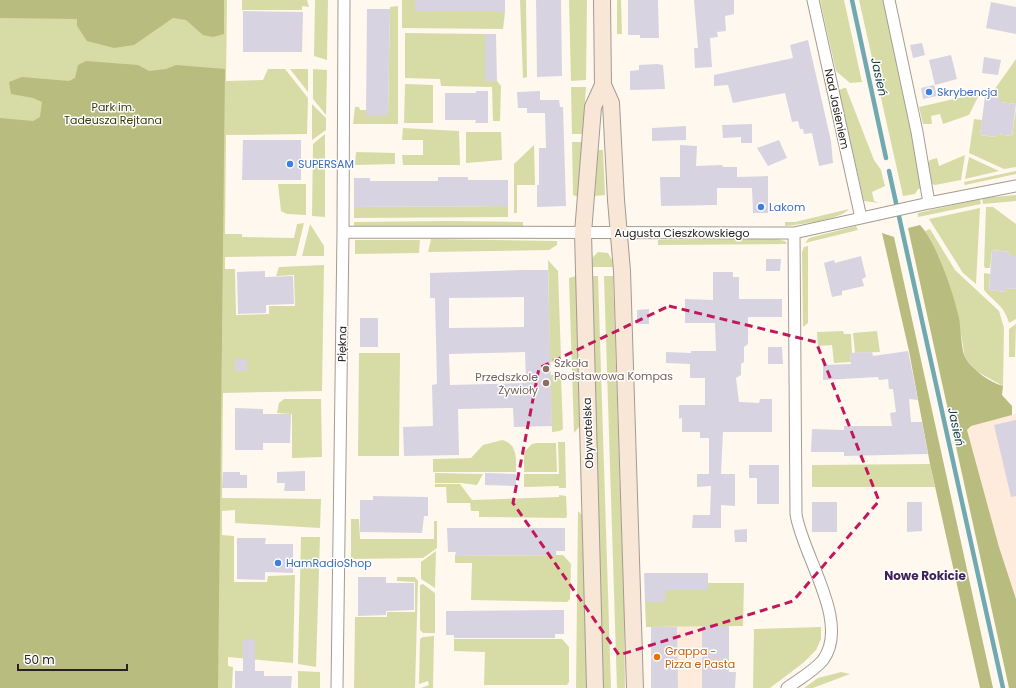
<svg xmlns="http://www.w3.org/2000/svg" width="1016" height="688" font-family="Poppins,sans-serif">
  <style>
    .industrial { fill: #feebdb }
    .green { fill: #d7dca7 }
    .forest { fill: #b8bc7e }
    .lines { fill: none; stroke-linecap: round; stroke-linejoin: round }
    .stream { stroke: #70a9b1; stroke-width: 4.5 }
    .building { fill: #d8d3e1; fill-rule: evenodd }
    .minor-casing { stroke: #a49b90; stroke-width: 13 }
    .secondary-casing { stroke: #a49b90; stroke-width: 18 }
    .minor { stroke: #fff; stroke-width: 11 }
    .secondary { stroke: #f8e6d6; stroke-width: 16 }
    .marked { fill: none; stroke: #c2185b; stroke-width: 3; stroke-dasharray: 8 5; stroke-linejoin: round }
    .shop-dot { fill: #3f7fe0; stroke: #fff; stroke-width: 1.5 }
    .education-dot { fill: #8d6e63; stroke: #fff; stroke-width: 1.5 }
    .food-dot { fill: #e8710a; stroke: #fff; stroke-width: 1.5 }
    .labels { text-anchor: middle; stroke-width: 3; stroke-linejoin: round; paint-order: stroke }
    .shop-label { font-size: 11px; fill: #366cbe; stroke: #fff; text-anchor: start }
    .park-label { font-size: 11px; fill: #393b09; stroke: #fff }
    .street-label { font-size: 11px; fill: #26221e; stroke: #fff }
    .education-label { font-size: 11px; fill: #785e54; stroke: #fff; text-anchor: start }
    .food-label { font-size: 11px; fill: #c56008; stroke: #fff; text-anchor: start }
    .water-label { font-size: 12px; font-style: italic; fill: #1b4349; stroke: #fff }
    .neighbourhood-label { font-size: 12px; font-weight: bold; fill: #40215a; stroke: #fff }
  </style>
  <rect width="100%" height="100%" fill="#fff8ee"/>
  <path class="industrial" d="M1016,414v185l-17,-52 -32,-117 4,-4z
    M715,626v62h-50l-1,-61z"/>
  <path class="green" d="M0,0h227l-1,81 37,-1 5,-11h17l23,29 -1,36 -81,1 -1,99h17v3l52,1 3,-14 7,-1 -8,33 -71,1v12h10l1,46 33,-1v-8h26l-1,-31 -18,1 3,-9 45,-2 -2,126 -99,2 -1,105 99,1 -1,29 -85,-5v-13l-13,1v24l12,1v46h33l1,-6 27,-1 -2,88 -65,-6v9l5,1 -1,21h-232z
    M242,0h65l2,7 -7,-1v4h-60z
    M315,0h13l-1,60 -13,-4z
    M402,0h13l1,12h89l-2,17 -101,-1z
    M520,0h6l1,77 -4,1z
    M569,0h18l-1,80 -15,1z
    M617,0h4l1,34h-5z
    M820,0h24l18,82 -12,1 -14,-12z
    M859,0h25l31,134 6,55h-3l-3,5 -12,2z
    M398,6v118h-45l2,-17h4l1,3h6v5h22l2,-108z
    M405,33l80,1v47h12l4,5 -1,35h-7l-1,-34 -51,-1 -1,-7 -35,-1z
    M1016,59v45l-16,-2v-4l-15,-2 9,-6z
    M290,69h18v23z
    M313,69l14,1 -1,45 -13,-16z
    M405,84l28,1v38h-29z
    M571,87h15l-3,47h-11z
    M844,88h2l28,72 7,10 4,16 -13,6 2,9 5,2 -15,-2 -25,-111z
    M980,93l-11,22 -26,9 -3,-10 -9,2 1,8h-9l-4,-17z
    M312,104l14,14v12l-14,10z
    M1016,109v58l-12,2 -35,-16 5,-34 8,1 -2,15 15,2 1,-3 16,2z
    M403,128l56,3 1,34h-57l-1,-10h21v-15h-21z
    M466,132h35l1,28 -36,3z
    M325,134v83l-13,-1 1,-72z
    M572,142h11l-5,55 -5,-2z
    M534,145l1,40h-18v28h-3v-49z
    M598,150h5l2,45 -10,1z
    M356,152l39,1v11l-40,1z
    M965,155l-4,25 -26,5 -3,-1 -4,-21 2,-3 7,-2 2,8z
    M969,157l30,14 -34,8z
    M1016,171v3l-51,11 -1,-3z
    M278,184h28v31l-19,-1 -6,-3z
    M1016,195v6l-33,3 -1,-6z
    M980,199l1,5 -63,13v-4z
    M508,206v11l-154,1v-11z
    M986,207h7l23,17v32h-7l1,-4 -18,-2 -2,18h-5l-1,-2z
    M980,208l-4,76 -13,-11 -34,-54z
    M849,209c-7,10 -51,16 -64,17v-4h10z
    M450,221l73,1v4h-169v-4z
    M310,224l14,22v10h-22z
    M856,226l2,4 -53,13 4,-5z
    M930,229l25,41 44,41 5,17 -1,58 -27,-15 -11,-13 -7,-42 -18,-56 -15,-29z
    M431,239l126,2v4l-8,5 -121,2z
    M777,239l8,2 2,3 -129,1v-5z
    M355,240h65l-1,13 -64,1z
    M808,246v77l-5,4 -1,-75 2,-5z
    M598,252l10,1 4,7 1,7h-22l2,-10z
    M548,260l10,11 3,87 -1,3 -10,1z
    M984,273l6,1 -1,16 17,2v-4l10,1v30l-7,4c-5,-18 -14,-20 -25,-33z
    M576,276l4,150 -6,7 -5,-155z
    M592,276h6l13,412h-8z
    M604,276h9l11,332 1,80h-8z
    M1016,324l-1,33h-6v-28z
    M843,331l1,3h7l1,19h-2l1,9 -17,1 -2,-18 -14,1 -1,-14z
    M877,331l3,21 -25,1 -2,-20z
    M359,353h41l-1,103h-41z
    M550,375h10l1,2 2,52 -3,2 -8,1z
    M284,399h37l1,58 -30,1v-44l-15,-1 2,-10z
    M502,440c16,4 14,19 14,32h-83v-13l38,-1 12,-13z
    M558,442h7l1,46h-7v-2l-35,1v-13h35z
    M537,443h19l1,29h-33v-20l8,-8z
    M930,464l5,23h-123v-22z
    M435,473l48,1 -6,11 -16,-2h-26z
    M435,484h25l12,16 87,-3v-2l7,1 1,20 -1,2 -87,-1v-6h-8l-1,-8h-23l-1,-16h-11z
    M578,511l5,5 4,172h-11z
    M351,519h8l1,20h74v-18h3v27l-14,10 -72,1z
    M301,537h19l-4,130 -18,-3z
    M436,551l-1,37 -14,-9v-17z
    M563,555l8,9 -1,35 -3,3 -96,-2 1,-37h-17v-7z
    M397,577h18l3,4 -3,107h-61l1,-71h32v-5h28v-30l-18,-1z
    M665,583h79l-1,43 -97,1 -1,-25h20z
    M423,584l12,9v40h-12l-3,-3v-45z
    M821,627v12l-5,11 -13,13 -33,25h-17l1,-59z
    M434,636l-1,52h-12l8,-3 -1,-4 -9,3 1,-45 3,-2z
    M454,639h108l7,8v35l-2,3h-83l1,-33 -31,-1z
    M298,671l22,1v16h-22z
    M841,672l9,2 -37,14h-9l14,-10z"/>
  <path class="forest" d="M0,0h224v34l-11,3 -10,-2 -17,-15 -13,-2 -39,27 -20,3 -27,-7 -10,-15v-7l-77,-1z
    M86,61l52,4 11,6 17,-2 10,-4 49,4 -7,619h-218v-570l33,3 7,-4 2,-15 -9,-4 -22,-4 -2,-12 13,-5 47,4 6,-3 3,-13z
    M920,225c17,19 33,67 39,93 2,10 2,33 7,41 8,12 23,23 37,27l-1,9 10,11v9l-41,11 -4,4 32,117 17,52v89h-7l-101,-460z
    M882,233l12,4 99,451h-13l-50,-224 -21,-113z"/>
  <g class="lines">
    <path class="stream" d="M852,0l34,158
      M889,171l114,517"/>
  </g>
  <path class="building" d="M415,0h90v12h-90z
    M536,0h25l1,76 -25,1z
    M628,0h30l1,38h-19v-3h-12z
    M694,0h40v14l-9,2 1,15 -9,1 1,5 -8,1 2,29 -17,1 -1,-20h4z
    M991,2l25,5v27l-30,-6z
    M367,9h23l-2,106h-22z
    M243,11l60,1 -1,40h-59z
    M485,34h11l1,47h-12z
    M808,40l23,101 2,22 -14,3 -7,-33 -8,1 -1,-5h-3l-2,-8 -6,1 -7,-29 -52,10 -5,-18 -14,1v-11l79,-17 -3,-13z
    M922,43l3,12 -12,3 -3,-13z
    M951,55l6,24 -22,6 -6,-25z
    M984,57l17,3 -3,15 -16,-2z
    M657,64l6,1 2,24 -35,1v-19l9,-1v-5z
    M934,85l3,11 -14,3 -2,-11z
    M476,91h12v32h-13l1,-3h-31v-27h31z
    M540,91v9h19l1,7h3l3,99 -29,1v-22h2v-37h7l-1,-35h-18v-5h-9l-1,-16z
    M985,96l15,2v4l16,2 -4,32 -16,-2v3l-16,-2z
    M752,124v19h-11v-6l-18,1 -1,-13z
    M686,126v14l-34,1v-13z
    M243,140h58v40h-59z
    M779,140l8,18 -19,8 -11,-18z
    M680,145l17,1 -1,20 26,-1 1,2h14v10l31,-1v37h-15l-1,-25h-35v17l-56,1 -1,-29h20z
    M438,177h30v3h40v26l-154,1v-29h16v3h68z
    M992,250l18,2 -1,4h7v33l-10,-1v4l-17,-2z
    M861,256l5,21 -4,2 2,7 -22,5v4l-10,2 -8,-34 10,-3 1,3z
    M766,259h15l-1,12h-14z
    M523,270h25l4,156 -38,1 -1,-19 -55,1 1,46 -55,1 -1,-29 30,-1 -1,-41 5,-1 -2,-86h-5v-25zM524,297v30l-75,1v-30zM525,352l1,31 -76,2 -1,-31z
    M265,271v6l28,-1 1,28 -28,1v8l-28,1 -1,-42z
    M713,272h20v5h6v22h43v18h-34v27l-4,3v15l-3,2v11l-5,3 3,24 20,1 1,-4h12v33h-49l-2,42h14v32l-14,-1v23h-29l1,-13h17l1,-29 -14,1v-13h12v-36h-9v-6h-18v-14l-3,1v-14h26v-27h-15v-14l-24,-1v-11l25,1v-2h25l-1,-28h-30v-24l28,1z
    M649,309v15h-12v-14z
    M360,318h18v29h-18z
    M768,347h14l1,17h-15z
    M908,351l10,49 -9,-1 2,23h11l6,32 -84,2v-4h-33l1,-23 32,1v-4h48l-2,-13 6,-1 -3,-23h-4l-1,-10 -9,1 -1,-3 -55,3v-15l28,-1 -1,-11 22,-1 1,4z
    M235,359h12v12h-12z
    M235,408l28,1v5h28l-1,29h-27v7h-28z
    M1016,420v76l-5,1 -17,-72z
    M749,465h30v39h-22v-26h-8z
    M305,471v20h-21l1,-8h-8v-11z
    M223,472h17v3h7v13h-25z
    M485,473l31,1v12l-31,-1z
    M373,496l55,1v19h-4l-2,17 -62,-1v-32h13z
    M812,502h25v30h-25z
    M907,502h15v29l-15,1z
    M447,528h118v23h-9v4l-101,1 1,-4h-8z
    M747,529v13h-12l-1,-12z
    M237,538h29l-1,6h28v29l-28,-1v8l-28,-1z
    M644,573h64v17h-43v12h-20z
    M358,577h28v6h28v27l-28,1v4l-28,1z
    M564,610v24h-9v4h-101v-3h-8v-24z
    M702,626h27v46h7l-1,16h-33z
    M651,627h26l1,61h-27z
    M243,639h12v32h9v5h28l-1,12h-56v-17h8z"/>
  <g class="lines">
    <defs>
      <path id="minor" d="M813,0l48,218
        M889,0l28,132 12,71
        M343,232l451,1 135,-30 87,-17
        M337,688l6,-456 1,-232
        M787,688c12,-9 27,-17 36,-28 28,-38 -21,-105 -27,-146l-2,-281"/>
      <path id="secondary" d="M602,0l1,85 8,18 5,97 6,71 13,417
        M595,688l-12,-455 10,-126 10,-22"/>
    </defs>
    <use href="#minor" class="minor-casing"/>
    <use href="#secondary" class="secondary-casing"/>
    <use href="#minor" class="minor"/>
    <use href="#secondary" class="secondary"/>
  </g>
  <path class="marked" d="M669,306l147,36 63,159 -86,100 -174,54 -106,-152 26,-135z"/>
  <g class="shop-dot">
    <circle cx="929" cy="92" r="4"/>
    <circle cx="290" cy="164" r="4"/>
    <circle cx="761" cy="207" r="4"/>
    <circle cx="278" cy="563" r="4"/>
  </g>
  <g class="education-dot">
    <circle cx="546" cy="369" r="4"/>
    <circle cx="546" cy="383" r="4"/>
  </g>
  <circle class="food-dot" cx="657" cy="657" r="4"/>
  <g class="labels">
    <g class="shop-label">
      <text x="937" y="96">Skrybencja</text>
      <text x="298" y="168">SUPERSAM</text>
      <text x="769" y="211">Lakom</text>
      <text x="286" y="567">HamRadioShop</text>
    </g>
    <g class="park-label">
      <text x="113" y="111">Park im.<tspan x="113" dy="13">Tadeusza Rejtana</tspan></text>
    </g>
    <g class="street-label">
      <text transform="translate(837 109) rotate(78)" y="4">Nad Jasieniem</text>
      <text x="682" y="237">Augusta Cieszkowskiego</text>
      <text transform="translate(342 344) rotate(-89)" y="4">Piękna</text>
      <text transform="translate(588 433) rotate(-92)" y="4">Obywatelska</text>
    </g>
    <g class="education-label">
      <text x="554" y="367">Szkoła<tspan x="554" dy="13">Podstawowa Kompas</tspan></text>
      <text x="538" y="381" text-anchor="end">Przedszkole<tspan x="538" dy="13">Żywioły</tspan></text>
    </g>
    <g class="food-label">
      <text x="665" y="655">Grappa -<tspan x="665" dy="13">Pizza e Pasta</tspan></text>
    </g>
    <g class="water-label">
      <text transform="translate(879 77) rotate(78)" y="4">Jasień</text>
      <text transform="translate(956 427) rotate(78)" y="4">Jasień</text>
    </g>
    <g class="neighbourhood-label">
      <text x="925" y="580">Nowe Rokicie</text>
    </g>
  </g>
  <path d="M18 664v6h109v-6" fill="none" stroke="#26221e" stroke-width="2"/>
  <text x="24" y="664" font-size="12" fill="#26221e" stroke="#ffffff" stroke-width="3" paint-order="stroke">50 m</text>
</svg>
